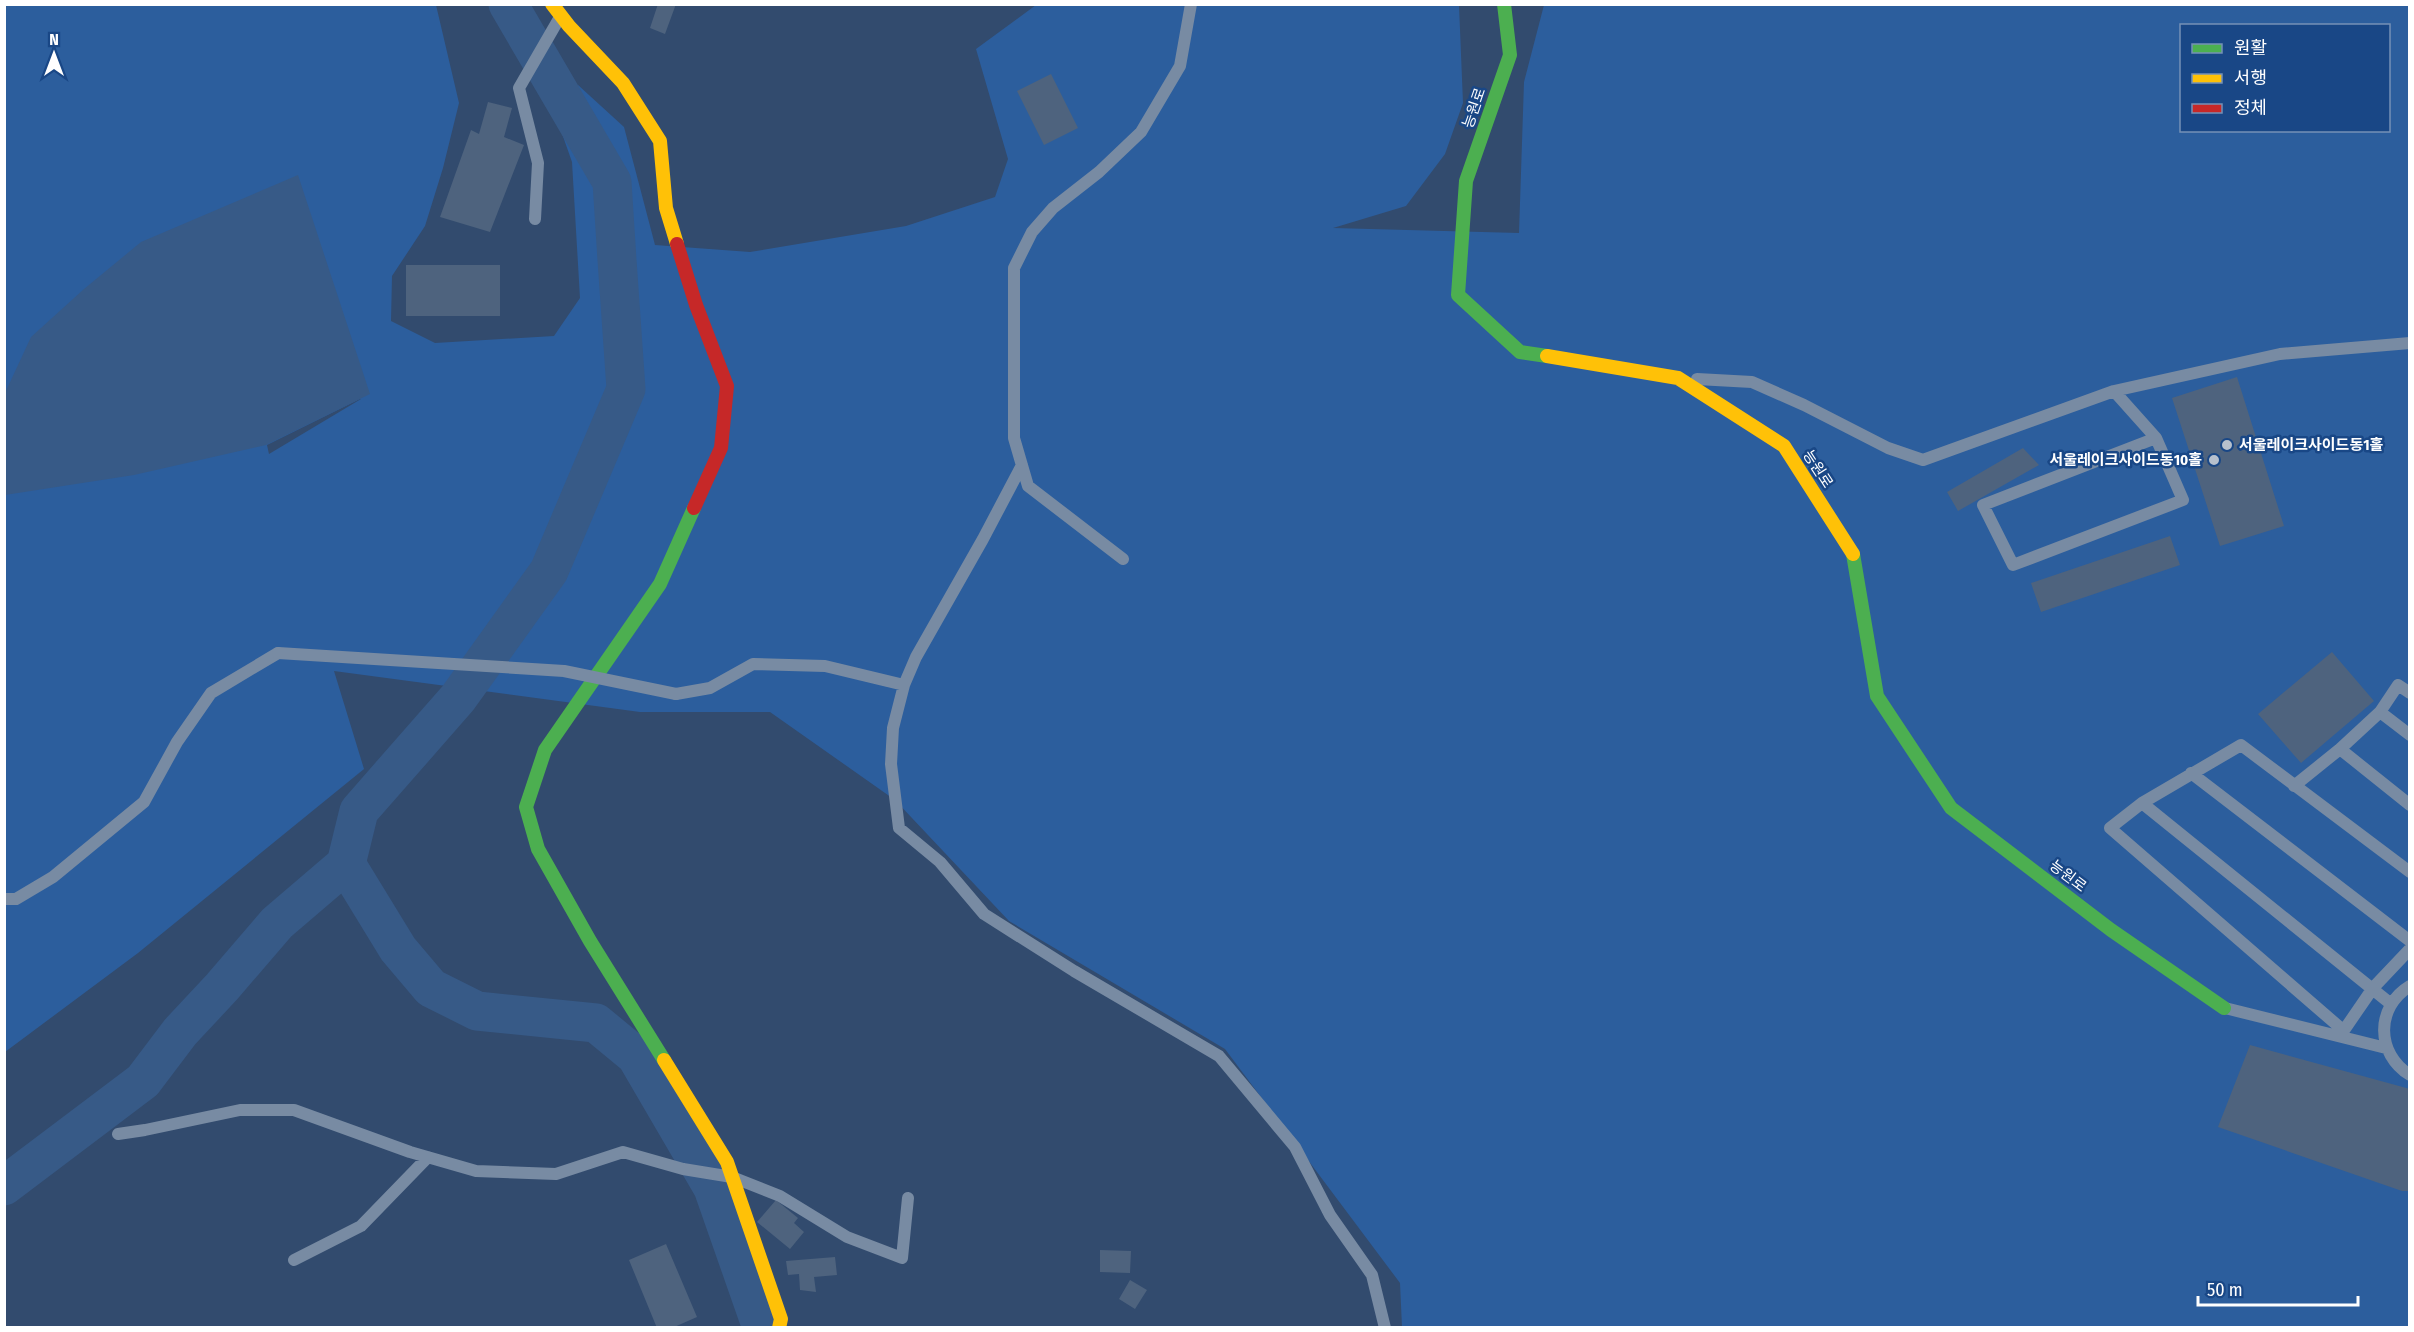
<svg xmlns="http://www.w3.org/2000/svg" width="2414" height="1332" font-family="'Fira Sans Condensed','Noto Sans KR',sans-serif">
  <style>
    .green { fill: #2c5e9d; fill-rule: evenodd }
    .water { fill: #375a87 }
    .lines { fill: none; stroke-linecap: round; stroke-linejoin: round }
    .river { stroke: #375a87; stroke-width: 39 }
    .building { fill: #4e637e }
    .lane { stroke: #788ba3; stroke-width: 12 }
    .fast { stroke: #4caf50; stroke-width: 14 }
    .slow { stroke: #ffc107; stroke-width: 14 }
    .jam { stroke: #c62828; stroke-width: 14 }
    .lane-bridge { stroke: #788ba3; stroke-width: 12 }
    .poi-dot { fill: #b7c0cc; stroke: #194786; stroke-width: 2 }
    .labels { text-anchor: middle; stroke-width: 5; stroke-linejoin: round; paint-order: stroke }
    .street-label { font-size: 15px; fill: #fff; stroke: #194786 }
    .poi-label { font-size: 15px; font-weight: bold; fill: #fff; stroke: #194786; text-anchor: start }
  </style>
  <rect width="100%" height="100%" fill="#324b6e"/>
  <path class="green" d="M5,5h431l23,98 -16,65 -18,58 -33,50 -1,45 44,22 119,-7 26,-38 -8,-136 -20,-57 26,-20 46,42 31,118 95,7 156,-26 89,-29 13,-38 -32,-110 60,-44h423l4,98 -18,51 -39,52 -73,22 186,5 5,-151 20,-77h865v1322h-1007l-2,-44 -175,-234 -216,-128 -114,-121 -125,-88h-130l-306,-41 30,98 -226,184 -133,99zM2182,26h206v104h-206zM360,399h1l-92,55 -2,-9z"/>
  <path class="water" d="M298,175l72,219 -104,51 -132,30 -129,20v-102l26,-56 53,-48 57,-47z"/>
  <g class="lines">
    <path class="river" d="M346,864l52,85 33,39 46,23 119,12 40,33 77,132 49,140
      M4,1186l139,-105 37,-49 42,-45 55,-64 69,-59 13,-53 99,-113 91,-127 77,-182 -9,-129 -5,-78 -104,-178"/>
  </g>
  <path class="building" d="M658,4h18l-11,30 -15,-6z
    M1051,74l27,54 -34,17 -27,-54z
    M488,102l24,6 -8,29 20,8 -34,87 -50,-15 31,-87 8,4z
    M406,265h94v51h-94z
    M2237,377l47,149 -64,20 -48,-148z
    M2023,448l16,17 -81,46 -11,-19z
    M2170,536l10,29 -139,47 -10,-29z
    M2332,652l42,49 -73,62 -43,-49z
    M2250,1045l160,44v102h-8l-184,-64z
    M776,1200l22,18 -4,5 10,9 -14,17 -33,-27z
    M666,1244l31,73 -25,11h-15l-28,-68z
    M1100,1250l31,1 -1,22 -30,-1z
    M835,1257l2,18 -23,2 2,15 -16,-2 -1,-16 -11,1 -2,-14z
    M1130,1280l17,10 -12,19 -16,-10z"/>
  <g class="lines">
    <path class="lane" d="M535,219l3,-56 -19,-75 41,-71
      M1697,379l55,3 52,23 84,43 35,12 191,-69 166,-37 130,-11
      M2114,391l42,47 -173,67 30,60 170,-65 -27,-62
      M1123,559l-95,-73 -14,-48v-170l18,-36 21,-24 46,-36 42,-40 39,-66 11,-62
      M904,685l-11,43 -2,36 8,64 41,34 44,52 90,57 145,85 76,91 35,68 42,60 13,53
      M676,694l34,-6 43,-24 72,2 79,19 12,-28 67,-118 39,-74
      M2380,712l30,23
      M2340,749l70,56
      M2191,773l219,168
      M2294,786l46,-37 40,-37 18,-27 12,8
      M2142,803l249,201
      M4,899h12l37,-22 91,-75 33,-60 34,-49 67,-40
      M2410,986c-35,21 -34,68 0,89
      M2225,1008l161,40
      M2344,1031l-234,-203 32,-25 99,-58 169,127
      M2340,1036l33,-48 37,-39
      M118,1134l27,-4 95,-20h54l116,42 66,19 80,3 67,-22 60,17 49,8 48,19 67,41 55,21 6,-60
      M294,1260l67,-34 67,-69"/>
    <path class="fast" d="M1504,4l6,51 -44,126 -8,114 62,57 27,4
      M1853,554l24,142 74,112 160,122 113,78
      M664,1060l-74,-119 -52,-92 -12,-42 19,-57 115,-166 34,-76"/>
    <path class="slow" d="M552,4l17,22 54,57 37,58 6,67 11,36
      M1547,356l131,22 106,68 69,108
      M664,1060l63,102 54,157 -2,9"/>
    <path class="jam" d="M677,244l19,61 31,81 -6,62 -27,60"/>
    <path class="lane-bridge" d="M278,653l286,18 112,23"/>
  </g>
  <g class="poi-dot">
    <circle cx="2227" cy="445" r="6"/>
    <circle cx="2214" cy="460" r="6"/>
  </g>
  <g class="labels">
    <g class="street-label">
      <text transform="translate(1474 108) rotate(-71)" y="5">능원로</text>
      <text transform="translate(1818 469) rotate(57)" y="5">능원로</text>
      <text transform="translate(2068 876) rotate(37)" y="5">능원로</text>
    </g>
    <g class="poi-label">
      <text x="2239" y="450">서울레이크사이드동1홀</text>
      <text x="2202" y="465" text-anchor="end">서울레이크사이드동10홀</text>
    </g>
  </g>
  <rect width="2414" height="1332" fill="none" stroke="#ffffff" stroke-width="12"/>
  <rect x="2180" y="24" width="210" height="108" fill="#194786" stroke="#7591b6" stroke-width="1.5"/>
  <rect x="2192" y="44" width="30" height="9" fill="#4caf50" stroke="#7591b6" stroke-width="1.5"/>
  <text x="2234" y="54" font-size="18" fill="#ffffff">원활</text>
  <rect x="2192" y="74" width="30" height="9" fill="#ffc107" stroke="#7591b6" stroke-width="1.5"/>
  <text x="2234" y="84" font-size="18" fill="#ffffff">서행</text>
  <rect x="2192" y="104" width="30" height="9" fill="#c62828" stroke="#7591b6" stroke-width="1.5"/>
  <text x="2234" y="114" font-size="18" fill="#ffffff">정체</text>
  <g transform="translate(54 54)" stroke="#194786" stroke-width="4.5" paint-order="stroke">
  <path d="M0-4.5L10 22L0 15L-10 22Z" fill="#ffffff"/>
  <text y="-9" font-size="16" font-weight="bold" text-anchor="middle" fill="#ffffff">N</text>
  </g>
  <path d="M2198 1296v9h160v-9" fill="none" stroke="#ffffff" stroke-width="3"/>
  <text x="2207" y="1296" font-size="18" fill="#ffffff" stroke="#194786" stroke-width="4.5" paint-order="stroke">50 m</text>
</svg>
